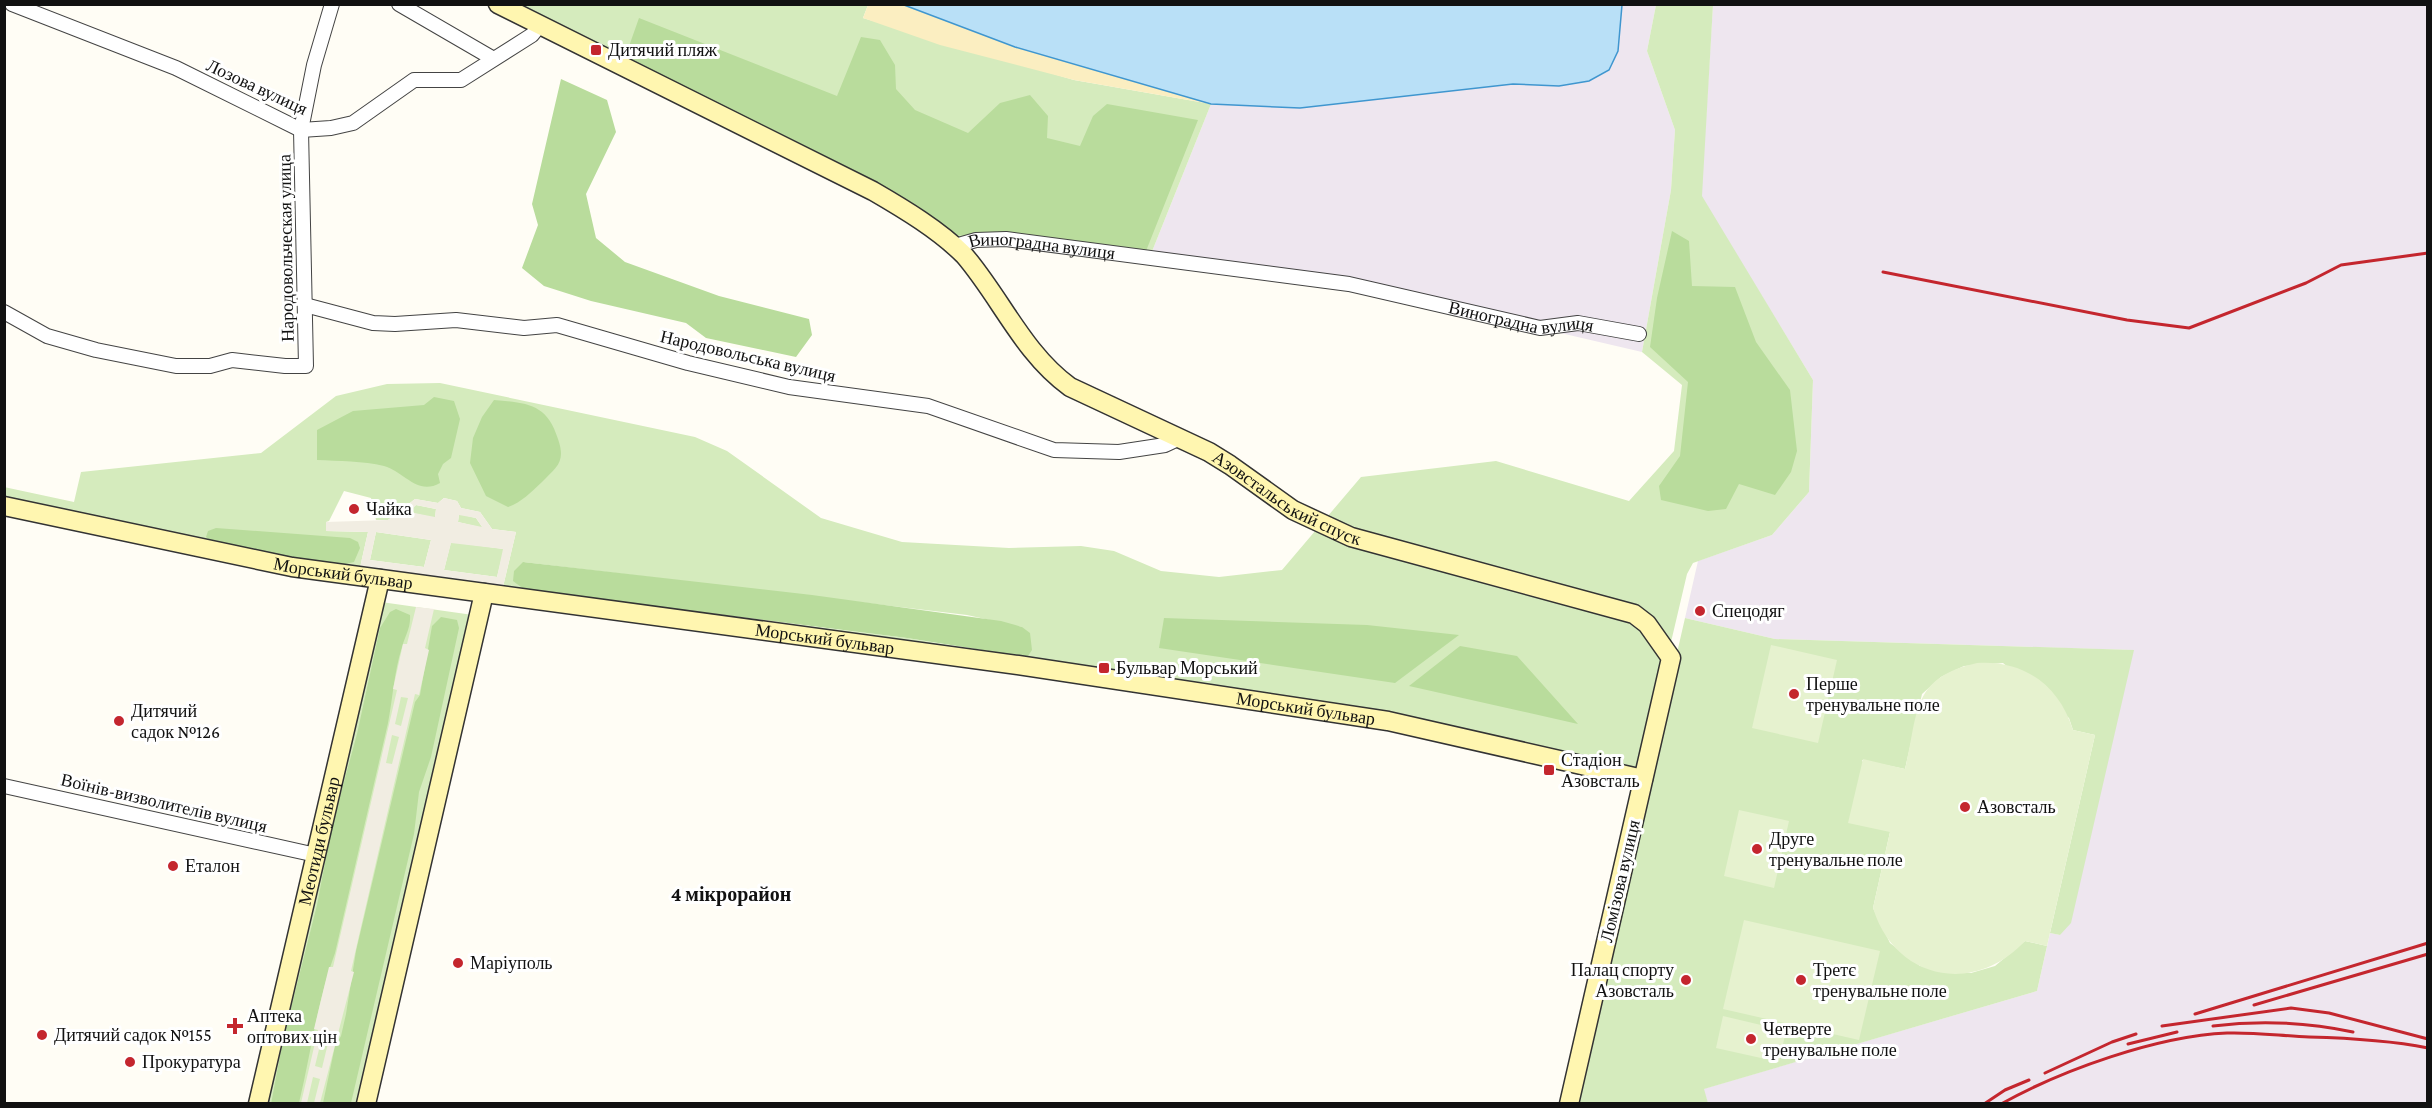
<svg xmlns="http://www.w3.org/2000/svg" width="2432" height="1108" font-family="'Crimson Pro',serif">
  <style>
    .industrial { fill: #eee6ef }
    .green { fill: #d5ebbd; fill-rule: evenodd }
    .forest { fill: #b9dc9c }
    .sand { fill: #fbeec1 }
    .pitch { fill: #e6f2cf }
    .plaza { fill: #f1ede2; fill-rule: evenodd }
    .water { fill: #b9e0f7; stroke: #3f96cf; stroke-width: 1.5 }
    .lines { fill: none; stroke-linecap: round; stroke-linejoin: round }
    .street-casing { stroke: #444; stroke-width: 16 }
    .secondary-casing { stroke: #333; stroke-width: 21 }
    .street { stroke: #fff; stroke-width: 14 }
    .secondary { stroke: #fff6b0; stroke-width: 18 }
    .rail { stroke: #c4262e; stroke-width: 3 }
    .poi-dot { fill: #c4262e; stroke: #fff; stroke-width: 2 }
    .labels { text-anchor: middle; stroke-width: 6; stroke-linejoin: round; paint-order: stroke }
    .poi-label { font-size: 18px; fill: #111; stroke: #fff; text-anchor: start }
    .street-label { font-size: 18px; fill: #111; stroke: #fff }
    .neighbourhood-label { font-size: 20px; font-weight: bold; fill: #111; stroke: #fff }
  </style>
  <rect width="100%" height="100%" fill="#fffdf5"/>
  <path class="industrial" d="M1622,5h34l-9,46 28,79 -4,60 -29,162 -293,-68 -200,-25 62,-155 89,4 213,-24 46,2 30,-5 20,-11 9,-19z
    M1713,5h714v1098h-719l-5,-14 334,-98 13,-58 10,2 73,-285 -358,-11 -90,-21 13,-57 74,-26 37,-43 4,-112 -112,-184z"/>
  <path class="green" d="M498,5h370l-5,13 211,62 137,24 -62,155 -143,-20 -51,7 -59,-41z
    M1656,5h57l-11,191 111,184 -4,112 -37,43 -79,28 -6,11 -47,200 -253,-59 -885,-124 14,-59 -24,-3 -12,-17 -19,-4 -4,-7 -13,-3 -6,5 -23,-4 -27,21h-12l-5,-22 -27,-7 -15,30 -3,1v9l42,1 -9,40 -354,-70 -1,-15 70,15 7,-30 180,-19 75,-57 51,-12 53,-1 255,54 32,14 94,67 81,24 107,6 72,-2 33,5 47,20 58,6 63,-7 79,-93 135,-16 133,40 45,-50 8,-66 -40,-33 29,-162 4,-60 -28,-79zM523,562l444,53 55,12 -26,26 -89,-15 -269,-33z
    M416,505l20,4 -1,9 -27,-6z
    M459,514l17,4 7,10 -25,-6z
    M376,532l55,8 -7,27 -54,-7z
    M451,542l53,7 -7,28 -53,-7z
    M381,602l92,13 -114,488 -94,1z
    M1685,618l90,21 359,11 -63,273 -11,12 -10,-2 45,-198 -22,-5 -4,-12 -66,-55 -39,3 -23,11 -19,17 -17,75 -43,-9 28,72 -17,76 17,35 30,23 51,7 24,-7 30,-25 22,5 -10,45 -333,98 4,14 -134,1z"/>
  <path class="forest" d="M639,18l198,78 24,-59 19,3 15,25 1,24 19,21 53,23 32,-30 30,-8 18,21 -1,22 33,8 13,-30 14,-12 91,16 -52,131 -159,-19 -14,5 -25,-3 -326,-168z
    M561,79l46,21 9,32 -30,62 10,44 29,24 94,34 90,23 3,16 -16,22 -90,-19 -20,-15 -95,-22 -47,-15 -22,-18 16,-43 -6,-21z
    M1672,231l17,10 3,45 43,1 21,55 34,48 7,61 -6,21 -16,23 -36,-11 -13,25 -18,2 -47,-11 -2,-14 21,-30 8,-74 -38,-35 7,-49z
    M434,397l20,4 6,18 -9,39 -8,6 -5,10 2,9c-23,13 -35,-11 -56,-17 -21,-5 -45,-5 -67,-6v-30l36,-19 71,-6z
    M494,400c34,3 53,4 64,39 8,23 -1,28 -16,43 -11,10 -20,20 -34,25l-22,-11 -16,-33 3,-25 9,-21z
    M216,528l134,10 8,4 2,6 -6,14c-31,10 -108,-13 -142,-20l-6,-5 2,-6z
    M523,562l289,33 189,26 21,6 8,6 2,17 -4,6h-8l-113,-18 -382,-48 -12,-9 1,-10z
    M396,609l14,6c1,13 -5,21 -8,32 -8,25 -9,50 -14,76l-53,230c-18,49 -24,100 -36,150l-28,1 12,-64 34,-135 15,-79 25,-92 23,-106 10,-16z
    M441,617l16,3 2,8 -28,129 -12,35 -5,42 -63,269h-28l12,-57 6,-10 5,-22 10,-63 59,-249 5,-7 12,-69z
    M1164,618l203,7 92,10 -64,48 -236,-35z
    M1460,646l57,10 61,68 -169,-38z"/>
  <path class="sand" d="M868,5h36l111,42 196,57 -137,-24 -134,-35 -77,-27z"/>
  <path class="pitch" d="M1771,645l66,15 -19,83 -66,-15z
    M1977,663c47,-3 82,22 96,67l22,5 -48,211 -22,-5c-51,55 -130,39 -152,-33l17,-76 -42,-9 15,-64 42,10c14,-56 5,-91 72,-106z
    M1739,810l50,11 -15,67 -50,-12z
    M1744,920l136,31 -21,89 -136,-31z
    M1723,1016l63,15 -7,31 -63,-14z"/>
  <path class="plaza" d="M444,498l13,3 4,7 19,4 12,17 24,3 -14,59 -143,-19 9,-40 -42,-1v-9l62,-2 27,-21 23,4zM416,505l20,4 -1,8 -26,-5zM459,515l17,3 6,9 -24,-5zM376,532l55,8 -7,27 -54,-7zM451,543l52,6 -6,28 -53,-7z
    M416,607l18,2 -9,39 4,2 -10,45 -4,-1 -57,246 -7,31 3,1 -34,131h-6l6,-24 -7,-2 -6,26h-6l17,-73 -4,-1 15,-62h4l64,-277 -4,-1 10,-45h4zM401,697l7,1 -7,28 -6,-2zM392,735l7,2 -7,27 -6,-1zM322,1037l7,2 -7,29 -7,-2z"/>
  <path class="water" d="M904,5h718l-4,46 -9,19 -20,11 -30,5 -46,-2 -213,24 -89,-4 -196,-57z"/>
  <g class="lines">
    <defs>
      <g id="street">
        <path d="M12,4l164,64 125,62 30,-2 22,-5 61,-43h47l71,-45 8,-10"/>
        <path d="M399,4l93,54"/>
        <path id="s1" d="M955,246l21,-6 30,-1 343,45 191,44 38,-5 61,11"/>
        <path d="M305,305l68,18 22,1 61,-4 68,8 33,-3 131,38 101,24 139,19 126,44 65,2 46,-7 15,-7"/>
        <path d="M4,312l43,24 49,14 80,16h34l22,-6 53,6h21l-5,-236 13,-65 18,-61"/>
        <path d="M4,786l312,69"/>
      </g>
      <g id="secondary">
        <path id="s2" d="M498,4l375,187c31,18 66,39 91,64 37,43 59,98 106,132l139,65 21,13 63,45 58,27 283,77 13,10 24,34 -102,446"/>
        <path id="s3" d="M4,506l288,61 726,98 370,56 255,58"/>
        <path id="s4" d="M258,1104l122,-525"/>
        <path d="M366,1104l118,-511"/>
      </g>
    </defs>
    <use href="#street" class="street-casing"/>
    <use href="#secondary" class="secondary-casing"/>
    <use href="#street" class="street"/>
    <use href="#secondary" class="secondary"/>
    <path class="rail" d="M1883,272l244,48 62,8 117,-45 35,-18 87,-12
      M2254,1005l174,-51
      M2195,1014l233,-71
      M2162,1026l129,-18 38,5 99,26
      M2213,1026c48,-6 93,-4 140,6
      M2128,1044l49,-12
      M2045,1073l67,-31 24,-8
      M1984,1104l21,-14 24,-10
      M2001,1104c61,-34 156,-68 226,-71 27,-1 55,3 82,4 41,1 79,3 119,11"/>
  </g>
  <g class="poi-dot">
    <rect x="590" y="44" width="12" height="12" rx="3"/>
    <circle cx="354" cy="509" r="6"/>
    <circle cx="1700" cy="611" r="6"/>
    <rect x="1098" y="662" width="12" height="12" rx="3"/>
    <circle cx="1794" cy="694" r="6"/>
    <circle cx="119" cy="721" r="6"/>
    <rect x="1543" y="764" width="12" height="12" rx="3"/>
    <circle cx="1965" cy="807" r="6"/>
    <circle cx="1757" cy="849" r="6"/>
    <circle cx="173" cy="866" r="6"/>
    <circle cx="458" cy="963" r="6"/>
    <circle cx="1686" cy="980" r="6"/>
    <circle cx="1801" cy="980" r="6"/>
    <path d="M232 1017h6v6h6v6h-6v6h-6v-6h-6v-6h6z"/>
    <circle cx="42" cy="1035" r="6"/>
    <circle cx="1751" cy="1039" r="6"/>
    <circle cx="130" cy="1062" r="6"/>
  </g>
  <g class="labels">
    <g class="poi-label">
      <text x="608" y="56">Дитячий пляж</text>
      <text x="366" y="515">Чайка</text>
      <text x="1712" y="617">Спецодяг</text>
      <text x="1116" y="674">Бульвар Морський</text>
      <text x="1806" y="690">Перше<tspan x="1806" dy="21">тренувальне поле</tspan></text>
      <text x="131" y="717">Дитячий<tspan x="131" dy="21">садок №126</tspan></text>
      <text x="1561" y="766">Стадіон<tspan x="1561" dy="21">Азовсталь</tspan></text>
      <text x="1977" y="813">Азовсталь</text>
      <text x="1769" y="845">Друге<tspan x="1769" dy="21">тренувальне поле</tspan></text>
      <text x="185" y="872">Еталон</text>
      <text x="470" y="969">Маріуполь</text>
      <text x="1674" y="976" text-anchor="end">Палац спорту<tspan x="1674" dy="21">Азовсталь</tspan></text>
      <text x="1813" y="976">Третє<tspan x="1813" dy="21">тренувальне поле</tspan></text>
      <text x="247" y="1022">Аптека<tspan x="247" dy="21">оптових цін</tspan></text>
      <text x="1763" y="1035">Четверте<tspan x="1763" dy="21">тренувальне поле</tspan></text>
      <text x="54" y="1041">Дитячий садок №155</text>
      <text x="142" y="1068">Прокуратура</text>
    </g>
    <g class="street-label">
      <text transform="translate(257 87) rotate(25)" y="6">Лозова вулиця</text>
      <text transform="translate(286 248) rotate(-91)" y="6">Народовольческая улица</text>
      <text dy="6" stroke="none"><textPath href="#s1" startOffset="88">Виноградна вулиця</textPath></text>
      <text dy="6" stroke="none"><textPath href="#s1" startOffset="574">Виноградна вулиця</textPath></text>
      <text transform="translate(748 356) rotate(13)" y="6">Народовольська вулиця</text>
      <text dy="6" stroke="none"><textPath href="#s2" startOffset="945">Азовстальський спуск</textPath></text>
      <text dy="6" stroke="none"><textPath href="#s3" startOffset="346">Морський бульвар</textPath></text>
      <text dy="6" stroke="none"><textPath href="#s3" startOffset="832">Морський бульвар</textPath></text>
      <text dy="6" stroke="none"><textPath href="#s3" startOffset="1318">Морський бульвар</textPath></text>
      <text transform="translate(164 803) rotate(13)" y="6">Воїнів-визволителів вулиця</text>
      <text dy="6" stroke="none"><textPath href="#s4" startOffset="270">Меотиди бульвар</textPath></text>
      <text transform="translate(1620 881) rotate(-77)" y="6">Ломізова вулиця</text>
    </g>
    <g class="neighbourhood-label">
      <text x="731" y="901">4 мікрорайон</text>
    </g>
  </g>
  <rect width="2432" height="1108" fill="none" stroke="#111111" stroke-width="12"/>
</svg>
